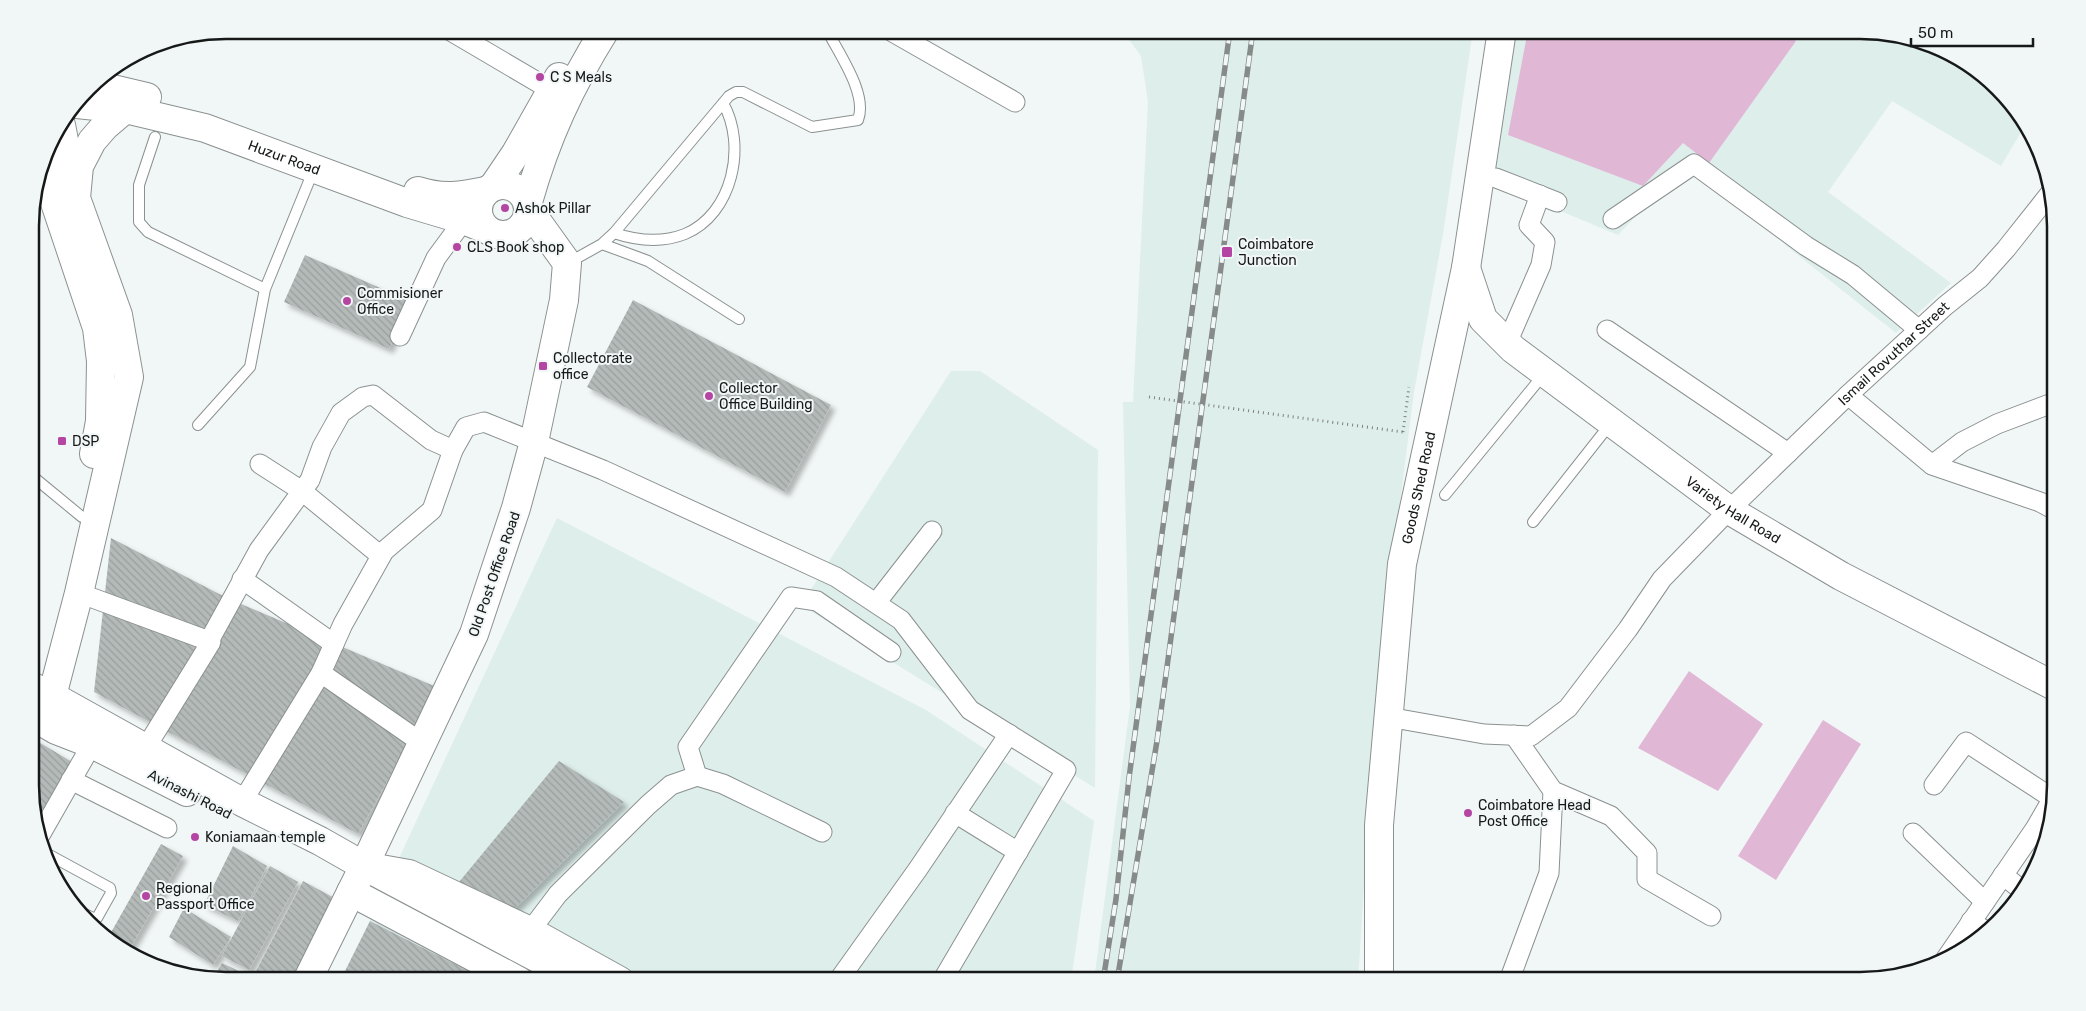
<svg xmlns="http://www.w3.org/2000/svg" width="2086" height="1011" font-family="Rubik,sans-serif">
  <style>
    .built { fill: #deeeeb }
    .green { fill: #e1b7d6 }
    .building { fill: url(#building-back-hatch); filter: url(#shadow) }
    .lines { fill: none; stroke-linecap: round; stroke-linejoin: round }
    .lane-casing { stroke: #8b9190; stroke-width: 12 }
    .street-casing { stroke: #8b9190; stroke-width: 21 }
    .secondary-casing { stroke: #8b9190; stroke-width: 30 }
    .primary-casing { stroke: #8b9190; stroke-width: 30 }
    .highway-casing { stroke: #8b9190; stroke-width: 30 }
    .path { stroke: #7d8180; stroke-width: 3; stroke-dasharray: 1 4; stroke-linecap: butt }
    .lane { stroke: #fff; stroke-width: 10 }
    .street { stroke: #fff; stroke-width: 19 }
    .secondary { stroke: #fff; stroke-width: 28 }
    .primary { stroke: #fff; stroke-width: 28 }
    .highway { stroke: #fff; stroke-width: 28 }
    .rail-casing { stroke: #868a89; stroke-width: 5.5 }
    .rail { stroke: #f1f7f6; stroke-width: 4; stroke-dasharray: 11; stroke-linecap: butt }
    .path-bridge { stroke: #7d8180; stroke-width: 3; stroke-dasharray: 1 4; stroke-linecap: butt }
    .poi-dot { fill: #b545a2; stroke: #f1f7f6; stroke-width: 2 }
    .labels { text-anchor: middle; stroke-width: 4; stroke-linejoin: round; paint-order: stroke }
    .poi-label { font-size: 14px; fill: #171919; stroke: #f1f7f6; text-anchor: start }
    .street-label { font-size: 14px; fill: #171919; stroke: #f1f7f6 }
    .rim { fill: none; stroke: #171919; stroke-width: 2.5 }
  </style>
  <defs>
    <pattern id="building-back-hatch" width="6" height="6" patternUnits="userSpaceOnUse" patternTransform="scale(1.25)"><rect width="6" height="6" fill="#b3bab8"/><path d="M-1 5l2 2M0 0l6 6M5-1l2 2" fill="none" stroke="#999f9e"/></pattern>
    <filter id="shadow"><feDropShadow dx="4.5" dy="4.5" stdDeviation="2.5" flood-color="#0004"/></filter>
  </defs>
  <rect width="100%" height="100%" fill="#f1f7f6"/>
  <path class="built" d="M1126,30h347l-30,204 -29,158 -38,301 -18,288h-264l36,-275 -7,-304h10l15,-300 -7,-46 -16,-22z
    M1508,30h353l86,20 69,57 10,17 -25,42 -109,-65 -64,91 123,91 -55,50 -107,-85 -97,-91 -74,78 -134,-56z
    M951,371h29l118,79 -3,338 -294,-183z
    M557,518l369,192 168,111 -23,160h-729z"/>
  <path class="green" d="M1528,30h249l19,11 -87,122 -26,-20 -40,43 -135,-51z
    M1689,671l74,53 -45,67 -80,-43z
    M1823,720l38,24 -85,136 -38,-24z"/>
  <path class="building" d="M305,255l105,46 -21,48 -105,-47z
    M633,300l198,105 -46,87 -198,-105z
    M111,538l116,60 212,90 -81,146 -264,-142z
    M32,738l40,24 -36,64 -4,-15z
    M559,761l65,41 -112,109 -53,-29z
    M161,844l22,12 -55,96 -19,-16z
    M233,846l34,20 -29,55 -34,-16z
    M270,866l28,16 -49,88 -27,-14z
    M303,881l35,19 -41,81h-21l-20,-10z
    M184,908l47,29 -18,28 -44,-28z
    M370,921l118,60h-148z
    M222,963l38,18h-35l-12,-3z"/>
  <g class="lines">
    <defs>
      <path id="lane" d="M155,137l-16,48v37l9,10 117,57
        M614,233c24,8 48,10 71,1 48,-20 62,-89 38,-131
        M602,244l46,17 91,58
        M568,263l34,-19 12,-11 115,-137 7,-4h7l69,35 46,-7c10,-26 -19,-66 -31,-90
        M198,425l52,-58 15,-78 49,-120
        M31,475l51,42
        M1445,495l99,-121
        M1533,522l78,-99
        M42,851l68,37 1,5 -14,25h-4l-16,-8"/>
      <g id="street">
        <path d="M449,30l102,60"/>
        <path d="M889,30l126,72"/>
        <path d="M1496,178l61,24"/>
        <path d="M1613,219l81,-55 112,82 47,29 66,55"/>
        <path d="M1607,330l181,123"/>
        <path d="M400,336l36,-78 28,-38"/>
        <path d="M1507,343l34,-78 4,-23 -16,-17 11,-30"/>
        <path d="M1848,395l84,70 30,-23 35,-18 58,-22"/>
        <path d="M260,464l42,27 79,65"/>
        <path d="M1932,465l108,37 15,8"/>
        <path d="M242,579l92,65"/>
        <path d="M79,593l130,48 50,-91 51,-70 12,-33 19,-34 22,-16 10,-2 58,45 22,10 13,-23 18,-5 119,48 233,107 65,43 69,90 96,60 -124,211"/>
        <path d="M876,603l56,-72"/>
        <path d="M321,673l101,70"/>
        <path id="s1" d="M1388,717l96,17 47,2 37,-28 60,-79 34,-50 67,-69 119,-115 97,-89 35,-28 26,-29 46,-58"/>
        <path d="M1514,735l39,56 58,25 36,37v26l64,37"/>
        <path d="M145,749l66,-107"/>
        <path d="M697,776l-9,-29 103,-150 26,4 74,51"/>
        <path d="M71,780l96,48"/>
        <path d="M1934,785l32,-43 86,56"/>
        <path d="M242,802l79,-129 22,-49 41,-73 48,-41 21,-60"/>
        <path d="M955,813l63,39"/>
        <path d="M1913,833l72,69"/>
        <path d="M39,837l53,-93"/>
        <path d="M2003,875l20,16"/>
        <path d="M1971,921l16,11"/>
        <path d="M530,931l28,-37 90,-89 23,-20 26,-9 26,8 99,48"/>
        <path d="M1945,960l90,-131 19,-33"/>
        <path d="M838,981l80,-112 91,-135"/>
        <path d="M1509,981l40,-108 4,-82"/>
      </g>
      <g id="secondary">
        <path d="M92,84l55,13"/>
        <path id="s2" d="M77,104l48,5 80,19 202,75 57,17 22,9"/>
        <path d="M61,125l12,62"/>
        <path d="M43,167l54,161 4,33 -1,60 -6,33"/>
        <circle cx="503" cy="210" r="25"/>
        <path d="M493,187l23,-34 43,-76"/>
        <path d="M418,191c24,8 44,5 68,0"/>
        <path d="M528,202c18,-64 42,-116 77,-172"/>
        <path d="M529,210l38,53 -3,37 -30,142 -18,66 -42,126 -110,232 45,8 121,57 90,50"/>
        <path id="s3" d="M1466,268l17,51 30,30 216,161 112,66 215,111"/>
        <path d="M38,715l14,-19 27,-103 50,-216 -11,-62 -42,-117 3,-32 13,-25 13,-15 20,-17"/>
        <path d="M351,892l168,89"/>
        <path id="s4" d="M1379,981v-156l23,-261 64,-296 36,-238"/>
      </g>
      <path id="primary" d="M31,686l21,10 190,106 78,39 44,25
        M32,716l24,14 36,14 95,48"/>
      <path id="highway" d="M307,981l57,-115 217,115"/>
    </defs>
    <use href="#lane" class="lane-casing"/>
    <use href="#street" class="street-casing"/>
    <use href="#secondary" class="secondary-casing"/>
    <use href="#primary" class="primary-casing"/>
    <use href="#highway" class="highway-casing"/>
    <path class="path" d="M1403,432l6,-45"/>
    <use href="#lane" class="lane"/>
    <use href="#street" class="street"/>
    <use href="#secondary" class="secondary"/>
    <use href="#primary" class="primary"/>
    <use href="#highway" class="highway"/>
    <defs>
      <path id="rail" d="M1103,981l13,-82 13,-121 101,-748
        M1117,981l40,-240 96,-711"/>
    </defs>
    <use href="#rail" class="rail-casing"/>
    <use href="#rail" class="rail"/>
    <path class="path-bridge" d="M1149,397l254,35"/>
  </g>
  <g class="poi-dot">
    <circle cx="540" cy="77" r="5"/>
    <circle cx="505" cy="208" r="5"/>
    <circle cx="457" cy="247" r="5"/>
    <rect x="1221" y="246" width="12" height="12" rx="2.5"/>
    <circle cx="347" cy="301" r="5"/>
    <rect x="538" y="361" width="10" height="10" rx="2.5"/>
    <circle cx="709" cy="396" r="5"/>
    <rect x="57" y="436" width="10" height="10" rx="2.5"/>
    <circle cx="1468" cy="813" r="5"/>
    <circle cx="195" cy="837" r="5"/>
    <circle cx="146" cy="896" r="5"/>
  </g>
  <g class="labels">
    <g class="poi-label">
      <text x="550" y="82">C S Meals</text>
      <text x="515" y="213">Ashok Pillar</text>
      <text x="1238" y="249">Coimbatore<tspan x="1238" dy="16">Junction</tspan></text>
      <text x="467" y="252">CLS Book shop</text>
      <text x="357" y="298">Commisioner<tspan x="357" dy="16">Office</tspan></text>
      <text x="553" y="363">Collectorate<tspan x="553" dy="16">office</tspan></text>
      <text x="719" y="393">Collector<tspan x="719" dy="16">Office Building</tspan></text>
      <text x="72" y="446">DSP</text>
      <text x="1478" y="810">Coimbatore Head<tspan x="1478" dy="16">Post Office</tspan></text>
      <text x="205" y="842">Koniamaan temple</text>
      <text x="156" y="893">Regional<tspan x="156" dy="16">Passport Office</tspan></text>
    </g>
    <g class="street-label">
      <text dy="5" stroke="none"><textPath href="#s2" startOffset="215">Huzur Road</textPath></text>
      <text dy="5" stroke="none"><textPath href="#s1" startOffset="674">Ismail Rovuthar Street</textPath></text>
      <text dy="5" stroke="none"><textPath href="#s4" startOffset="496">Goods Shed Road</textPath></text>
      <text dy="5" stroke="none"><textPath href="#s3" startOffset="369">Variety Hall Road</textPath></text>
      <text transform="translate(494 574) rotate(-71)" y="5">Old Post Office Road</text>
      <text transform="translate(190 794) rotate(27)" y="5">Avinashi Road</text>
    </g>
  </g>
  <path d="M0 0H2086V1011H0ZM226 39H1860A187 187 0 0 1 2047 226V785A187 187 0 0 1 1860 972H226A187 187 0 0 1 39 785V226A187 187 0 0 1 226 39Z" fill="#f1f7f6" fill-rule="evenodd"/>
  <path class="rim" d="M226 39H1860A187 187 0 0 1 2047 226V785A187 187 0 0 1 1860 972H226A187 187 0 0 1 39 785V226A187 187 0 0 1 226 39Z"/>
  <path d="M1911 38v8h122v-8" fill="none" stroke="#171919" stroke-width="2.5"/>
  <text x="1918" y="38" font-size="15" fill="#171919" stroke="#f1f7f6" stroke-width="4" paint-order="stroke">50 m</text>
</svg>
